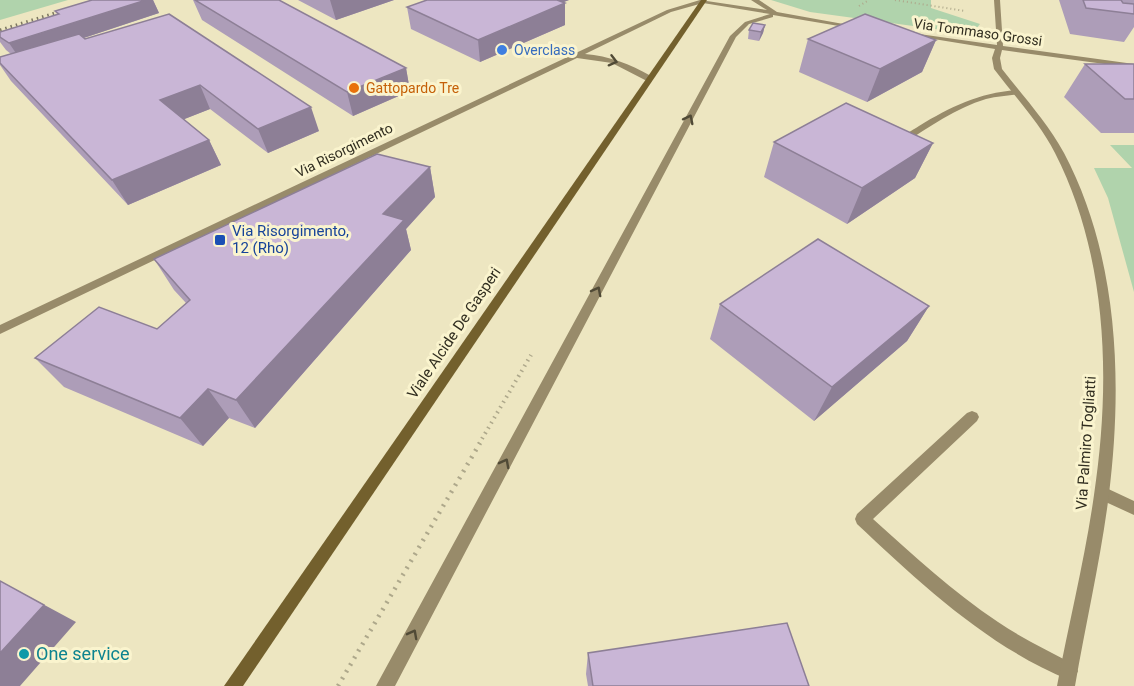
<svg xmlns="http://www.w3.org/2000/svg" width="1134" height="686" font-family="Roboto,sans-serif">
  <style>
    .green { fill: #b0d3ac }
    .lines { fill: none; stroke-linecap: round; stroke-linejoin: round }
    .path-far2 { stroke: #aea88b; stroke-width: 2; stroke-dasharray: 1 3; stroke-linecap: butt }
    .path-far1 { stroke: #aea88b; stroke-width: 4; stroke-dasharray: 1.5 4.5; stroke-linecap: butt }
    .path { stroke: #aea88b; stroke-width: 4.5; stroke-dasharray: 2 6; stroke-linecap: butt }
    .lane { fill: #988b6a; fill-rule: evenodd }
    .street { fill: #988b6a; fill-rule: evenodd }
    .secondary { fill: #73602d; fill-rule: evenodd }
    .rail { stroke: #7d7861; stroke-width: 3; stroke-dasharray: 1.5 4; stroke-linecap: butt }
    .wall { fill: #ad9db8 }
    .shaded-wall { fill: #8d7f96 }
    .building { fill: #c9b6d6; stroke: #8d7f96; stroke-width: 1.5 }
    .oneway { stroke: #504a36 }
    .shop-dot { fill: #3f7fe0; stroke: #faf4ce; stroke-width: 2 }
    .food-dot { fill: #e8710a; stroke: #faf4ce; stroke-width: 2 }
    .transit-dot { fill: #1a4fb4; stroke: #faf4ce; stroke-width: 2 }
    .culture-dot { fill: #0f9aa8; stroke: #faf4ce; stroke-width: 2 }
    .labels { text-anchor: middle; stroke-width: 6; stroke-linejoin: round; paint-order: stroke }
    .far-street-label { font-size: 14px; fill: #312e20; stroke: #faf4ce }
    .far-shop-label { font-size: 14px; fill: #366cbe; stroke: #faf4ce; text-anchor: start }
    .far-food-label { font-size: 14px; fill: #c56008; stroke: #faf4ce; text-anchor: start }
    .transit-label { font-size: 15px; fill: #164399; stroke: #faf4ce; text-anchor: start }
    .street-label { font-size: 15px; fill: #312e20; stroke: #faf4ce }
    .near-culture-label { font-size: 18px; fill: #0d838f; stroke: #faf4ce; text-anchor: start }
  </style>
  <rect width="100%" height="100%" fill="#ede6c1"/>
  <path class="green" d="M0,0h68l-68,20z
    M771,0h160v8l49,16 -8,10 -162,-22z
    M1110,145h24v147l-26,-94 -14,-30h38z"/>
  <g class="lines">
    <path class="path-far2" d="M895,0l70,11
      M859,6l10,-6"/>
    <path class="path-far1" d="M479,444l52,-89"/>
    <path class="path" d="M338,686l142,-243"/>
    <path class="lane" d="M1016,90l4,2 -1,2c-11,2 -22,2 -33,5 -30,9 -57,28 -83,45l-7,-2c6,-6 15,-11 23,-16 31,-19 60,-33 97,-36z
      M972,411l5,2 2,4 -2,4 -104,98c40,36 80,73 125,103 25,17 51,29 77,43l3,6 -3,6 -6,3c-82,-34 -148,-96 -212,-156l-2,-5 2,-5 110,-101z
      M1102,486l32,15v14l-37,-17 -2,-5 2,-5z"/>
    <path class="street" d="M700,0l67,10 -16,-10h8l18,12 83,15 -3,2 -84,-14v2l-24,7 -13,13 -341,649h-19l354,-650 15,-14 25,-8 -67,-11 -32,9 -86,42c24,2 45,10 66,22v4h-6l-33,-17 -35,-5 -577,276v-9l667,-315z
      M994,0h6l3,46 131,18v4l-132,-18 -2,8 2,11c21,27 45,53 62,84 54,102 59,227 45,341 -8,64 -23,128 -34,192h-18c12,-64 28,-127 37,-191 17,-113 14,-238 -39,-342 -16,-31 -40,-56 -61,-84l-2,-11 3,-9 -86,-14 3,-2 85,12z"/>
    <path class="secondary" d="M701,0h6l-464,686h-19z"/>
    <path class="rail" d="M0,30l97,-30"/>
  </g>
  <path class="wall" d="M92,0h61l6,13 -75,25 235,93 -51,22 -58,-44 -26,10 25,21 12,25 -93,40 -117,-124 -11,-16v-8l11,-3 -5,-4 -6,-8v-10l57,-18 -2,-3z
    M193,0h86l127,68 4,23 -57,25 -151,-96z
    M298,0h96l-58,20z
    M427,0h142l-6,2 2,1v22l-85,37 -69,-33 -4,-22z
    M1059,0h75v27l-10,15 -54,-8z
    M765,25l-2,8 -4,8 -11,-2 1,-9z
    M808,39l128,1 -14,32 -55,30 -68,-30z
    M1085,64h49v69h-33l-37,-36z
    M774,142l159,1 -18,35 -68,46 -83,-47z
    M430,167l5,30 -29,32 5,21 -156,178 -26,-10 -26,28 -139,-59 -29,-29 122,-29 29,-26 -12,-13 -20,-31z
    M720,304l209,2 -22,35 -93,80 -104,-82z
    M588,653l221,33h-221l-2,-12z"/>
  <path class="shaded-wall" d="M146,0h7l6,13 -139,46 -11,-16z
    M330,0h64l-58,20z
    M537,0h32l-32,13z
    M565,3v22l-85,37 -2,-22z
    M765,25l-2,8 -4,8 2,-9z
    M936,40l-14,32 -55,30 13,-33z
    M406,68l4,23 -57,25 -6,-24z
    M200,85l10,24 -38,15 -12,-24z
    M311,107l8,24 -51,22 -10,-24z
    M209,140l12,25 -93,40 -16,-25z
    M933,143l-18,35 -68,46 15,-36z
    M430,167l5,30 -29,32 5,21 -156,178 -19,-28 147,-186z
    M929,306l-22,35 -93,80 18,-34z
    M208,389l21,29 -26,28 -23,-28z
    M0,581l76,41 -56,64h-20z"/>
  <path class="building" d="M92,0h54l-137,43 -9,-6v-5l59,-18 -4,-3z
    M195,0h84l127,68 -59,24z
    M427,0h130l8,3 -87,37 -71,-33z
    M1083,0h38l2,3 11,1v10l-48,-6z
    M169,14l142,93 -53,22 -58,-44 -40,15 49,40 -97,40 -112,-117v-6l79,-23 6,5z
    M865,14l71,26 -56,29 -72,-30z
    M753,23l12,2 -4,7 -12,-2z
    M1085,64h49v35h-9z
    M846,103l87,40 -71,45 -88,-46z
    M377,154l53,13 -47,47 21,6 -168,180 -28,-11 -28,29 -145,-60 64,-51 58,22 33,-29 -36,-41z
    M818,239l111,67 -97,81 -112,-83z
    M0,581l44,24 -44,48z
    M787,623l22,63h-216l-5,-33z"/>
  <defs><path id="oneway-chevron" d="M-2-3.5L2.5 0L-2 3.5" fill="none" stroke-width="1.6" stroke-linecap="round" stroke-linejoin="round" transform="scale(1.5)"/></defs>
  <g class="oneway">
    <use href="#oneway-chevron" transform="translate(613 61) rotate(15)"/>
    <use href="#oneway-chevron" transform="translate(689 119) rotate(-63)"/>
    <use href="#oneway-chevron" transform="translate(597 291) rotate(-62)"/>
    <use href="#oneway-chevron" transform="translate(505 463) rotate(-62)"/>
    <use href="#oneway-chevron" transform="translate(413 634) rotate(-62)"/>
  </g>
  <circle class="shop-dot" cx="502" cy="50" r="6"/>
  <circle class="food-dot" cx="354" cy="88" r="6"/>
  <rect class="transit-dot" x="214" y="234" width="12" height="12" rx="3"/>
  <circle class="culture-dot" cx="24" cy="654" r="6"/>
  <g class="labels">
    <g class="far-street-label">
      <text transform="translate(978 32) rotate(8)" y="5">Via Tommaso Grossi</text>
      <text transform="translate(344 150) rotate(-26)" y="5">Via Risorgimento</text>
    </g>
    <g class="far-shop-label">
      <text x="514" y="55">Overclass</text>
    </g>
    <g class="far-food-label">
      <text x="366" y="93">Gattopardo Tre</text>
    </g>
    <g class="transit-label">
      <text x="232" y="236">Via Risorgimento,<tspan x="232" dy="17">12 (Rho)</tspan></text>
    </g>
    <g class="street-label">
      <text transform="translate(454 333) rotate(-56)" y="5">Viale Alcide De Gasperi</text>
      <text transform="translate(1086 443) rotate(-86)" y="5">Via Palmiro Togliatti</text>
    </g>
    <g class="near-culture-label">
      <text x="36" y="660">One service</text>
    </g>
  </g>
</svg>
